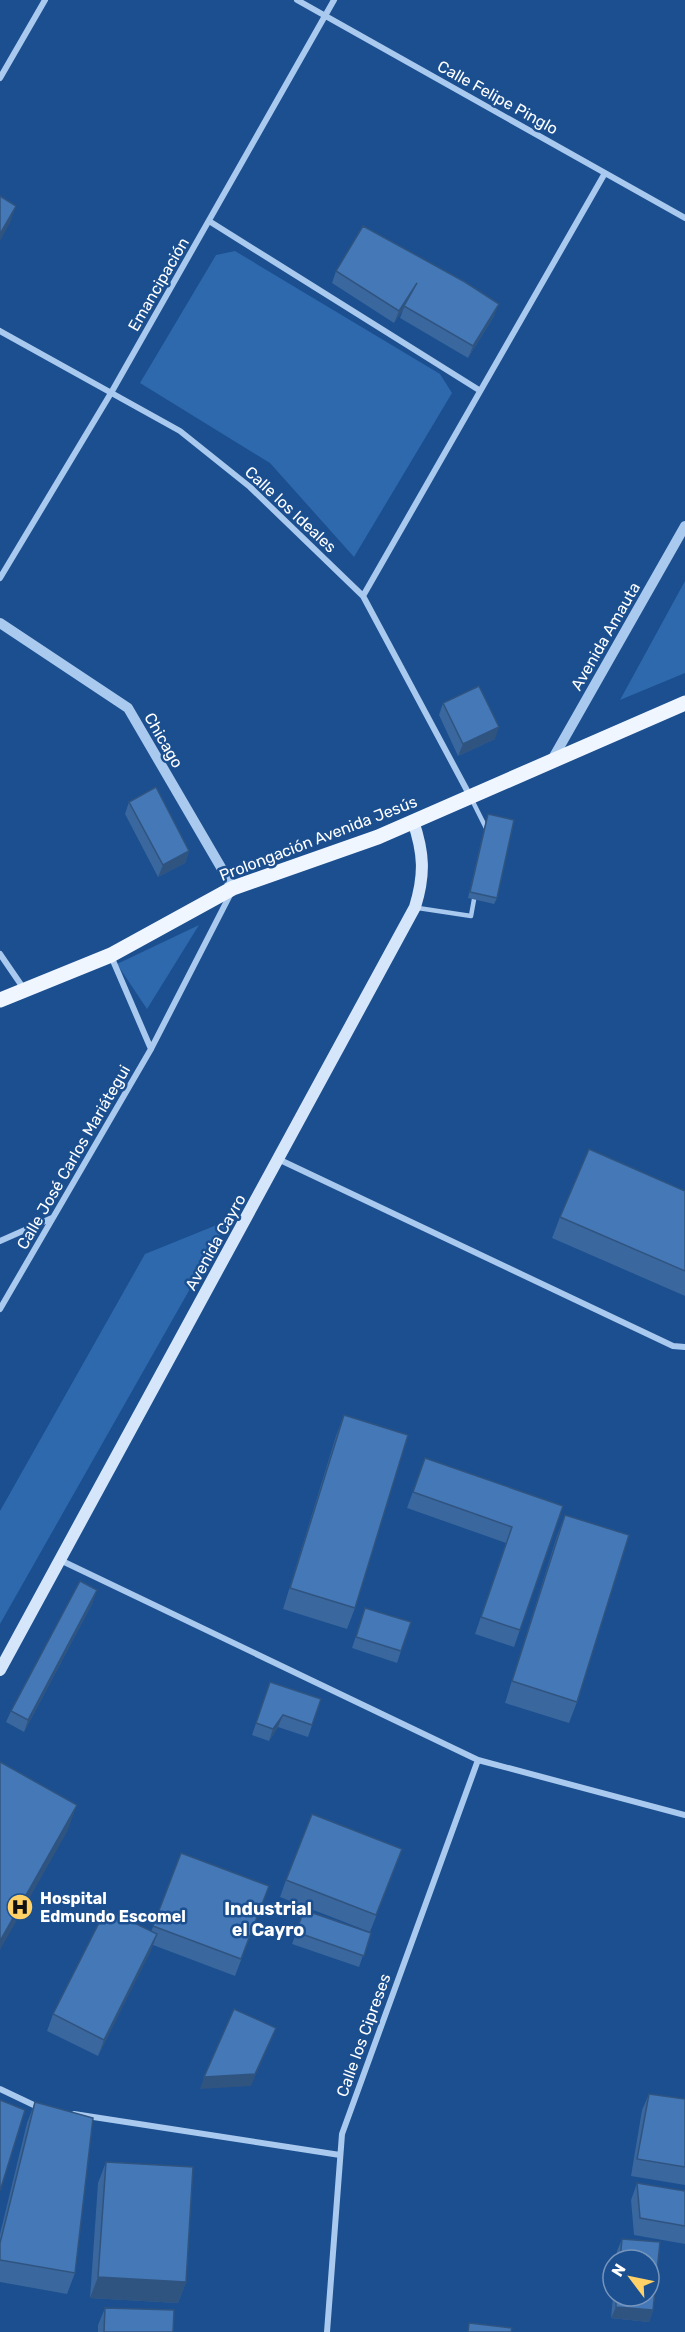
<svg xmlns="http://www.w3.org/2000/svg" width="685" height="2332" font-family="Rubik,sans-serif">
  <style>
    .green { fill: #2e69ad }
    .lines { fill: none; stroke-linecap: round; stroke-linejoin: round }
    .service { stroke: #a9c9ee; stroke-width: 4.5 }
    .minor { stroke: #a9c9ee; stroke-width: 6 }
    .tertiary { stroke: #a9c9ee; stroke-width: 10 }
    .secondary { stroke: #d6e6fa; stroke-width: 12 }
    .primary { stroke: #f0f6ff; stroke-width: 15 }
    .wall { fill: #3a679d }
    .shaded-wall { fill: #305480 }
    .building { fill: #4478b7; stroke: #305480; stroke-width: 1.5 }
    .labels { text-anchor: middle; stroke-width: 5; stroke-linejoin: round; paint-order: stroke }
    .street-label { font-size: 16px; fill: #fff; stroke: #1b4f8f }
    .poi-label { font-size: 16px; font-weight: bold; fill: #fff; stroke: #1b4f8f; text-anchor: start }
    .neighbourhood-label { font-size: 18px; font-weight: bold; fill: #fff; stroke: #1b4f8f }
  </style>
  <rect width="100%" height="100%" fill="#1b4f8f"/>
  <path class="green" d="M235,251l205,123 12,19 -98,164 -84,-94 -130,-80 76,-128z
    M685,581v92l-65,27z
    M199,925l-52,84 -30,-45z
    M229,1220l-229,404v-113l145,-257z"/>
  <g class="lines">
    <path class="service" d="M472,800l15,30
      M418,908l53,8 4,-22"/>
    <path class="minor" d="M297,0l388,218
      M0,78l45,-78
      M209,221l270,169
      M0,331l180,100 70,56 113,109 107,200
      M0,578l111,-185 223,-393
      M363,596l242,-423
      M0,954l24,35
      M111,956l40,93
      M278,1159l395,187 12,1
      M0,1241l52,-23
      M0,1309l151,-260 80,-156
      M60,1560l418,200 207,55
      M0,2089l40,19
      M74,2114l266,41
      M327,2332l15,-198 136,-374"/>
    <path class="tertiary" d="M0,623l128,85 105,180
      M552,760l133,-234"/>
    <path class="secondary" d="M0,1670l415,-763c10,-32 9,-54 -2,-86"/>
    <path class="primary" d="M0,1000l111,-45 122,-67 145,-51 307,-134"/>
  </g>
  <path class="wall" d="M336,271l158,45 -26,42 -68,-40 3,-8 -9,13 -62,-40z
    M443,703l52,36 -37,17 -19,-41z
    M129,802l60,49 -4,12 -27,14 -33,-63z
    M488,814l9,84 -3,6 -26,-6 18,-78z
    M685,1191v105l-133,-58 8,-21z
    M344,1415l11,193 -8,21 -64,-20 53,-173z
    M425,1458l138,48 -49,141 -39,-13 31,-91 -99,-35z
    M565,1515l12,187 -8,21 -64,-20 52,-167z
    M93,1602l-69,130 -18,-10 5,-11z
    M365,1608l36,43 -4,12 -45,-15z
    M270,1682l51,17 -13,38 -30,-10 -9,14 -17,-6z
    M402,1849l-32,83 -90,-35 6,-17z
    M181,1853l88,33 -34,90 -82,-31 -55,111 -51,-25 6,-17 98,-82z
    M304,1910l67,23 -12,34 -67,-23z
    M649,2094l36,5v86l-54,-9 11,-66z
    M35,2102l40,171 -8,21 -67,-12v-48l27,-111z
    M106,2162l80,120 -8,21 -88,-5 8,-115z
    M637,2183l48,8v53l-51,-9 -3,-35z
    M622,2239l38,3 -7,68 -4,12 -38,-4 2,-22h36v-36h-33l1,-9z
    M105,2308l68,24h-75v-7z"/>
  <path class="shaded-wall" d="M16,206l-6,17 -10,18v-7z
    M417,283l-14,27 -9,13 5,-12z
    M499,304l-5,12 -26,42 5,-12z
    M499,727l-4,12 -37,17 5,-12z
    M189,851l-4,12 -27,14 5,-12z
    M97,1590l-4,12 -69,130 4,-12z
    M283,1715l-5,12 -9,14 4,-12z
    M77,1805l-10,27 -67,118v-9z
    M157,1934l-6,17 -53,105 6,-16z
    M276,2028l-25,58 -51,3 4,-12z
    M98,2277l88,5 -8,21 -88,-5z
    M616,2307l37,3 -4,12 -38,-4z"/>
  <path class="building" d="M0,196l16,10 -16,28z
    M363,226l102,56 34,22 -26,42 -69,-40 13,-23 -18,28 -63,-40z
    M479,686l20,41 -36,17 -20,-41z
    M156,787l33,64 -26,14 -34,-63z
    M488,814l26,6 -17,78 -27,-6z
    M589,1149l96,42v80l-125,-54z
    M344,1415l64,20 -53,173 -65,-20z
    M425,1458l138,48 -43,124 -39,-13 31,-90 -99,-35z
    M565,1515l64,20 -52,167 -65,-21z
    M80,1581l17,9 -69,130 -17,-9z
    M365,1608l46,14 -10,29 -45,-14z
    M270,1682l51,17 -9,26 -29,-10 -10,14 -17,-6z
    M0,1762l77,43 -77,136z
    M312,1814l90,35 -26,66 -90,-35z
    M181,1853l88,33 -28,73 -88,-33z
    M106,1909l51,25 -53,106 -51,-26z
    M304,1910l67,23 -7,23 -68,-24z
    M234,2009l42,19 -21,46 -51,3z
    M649,2094l36,5v68l-48,-8z
    M0,2100l25,10 -25,81z
    M35,2102l58,16 -18,155 -75,-13v-17z
    M106,2162l87,5 -7,115 -88,-5z
    M637,2183l48,8v35l-45,-8z
    M622,2239l38,3 -7,68 -37,-3v-11h33v-36h-29z
    M105,2308l69,2 -1,22h-69z
    M469,2323l43,5 -1,4h-43z"/>
  <defs>
    <symbol id="hospital-disc" viewBox="-11 -11 22 22"><circle r="9.5" fill="#ffd166" stroke="#1b4f8f"/><path d="M-5-5h3v3.5h4V-5h3V5h-3V1.5h-4V5h-3Z" fill="#111"/></symbol>
  </defs>
  <g fill-rule="evenodd">
    <use href="#hospital-disc" x="5" y="1892" width="30" height="30"/>
  </g>
  <g class="labels">
    <g class="street-label">
      <text transform="translate(498 97) rotate(29)" y="6">Calle Felipe Pinglo</text>
      <text transform="translate(158 284) rotate(-60)" y="6">Emancipación</text>
      <text transform="translate(291 509) rotate(43)" y="6">Calle los Ideales</text>
      <text transform="translate(605 636) rotate(-60)" y="6">Avenida Amauta</text>
      <text transform="translate(164 740) rotate(60)" y="6">Chicago</text>
      <text transform="translate(318 838) rotate(-21)" y="6">Prolongación Avenida Jesús</text>
      <text transform="translate(73 1157) rotate(-60)" y="6">Calle José Carlos Mariátegui</text>
      <text transform="translate(215 1242) rotate(-61)" y="6">Avenida Cayro</text>
      <text transform="translate(363 2035) rotate(-70)" y="6">Calle los Cipreses</text>
    </g>
    <g class="poi-label">
      <text x="40" y="1904">Hospital<tspan x="40" dy="18">Edmundo Escomel</tspan></text>
    </g>
    <g class="neighbourhood-label">
      <text x="268" y="1915">Industrial<tspan x="268" dy="21">el Cayro</tspan></text>
    </g>
  </g>
  <g transform="translate(631 2278) rotate(302)"><circle r="28" fill="#1b4f8f" stroke="#7695bc" stroke-width="1.5"/>
  <path d="M0-4.5L10 22L0 15L-10 22Z" fill="#ffd166"/>
  <text y="-9" font-size="16" font-weight="bold" text-anchor="middle" fill="#ffffff">N</text>
  </g>
</svg>
